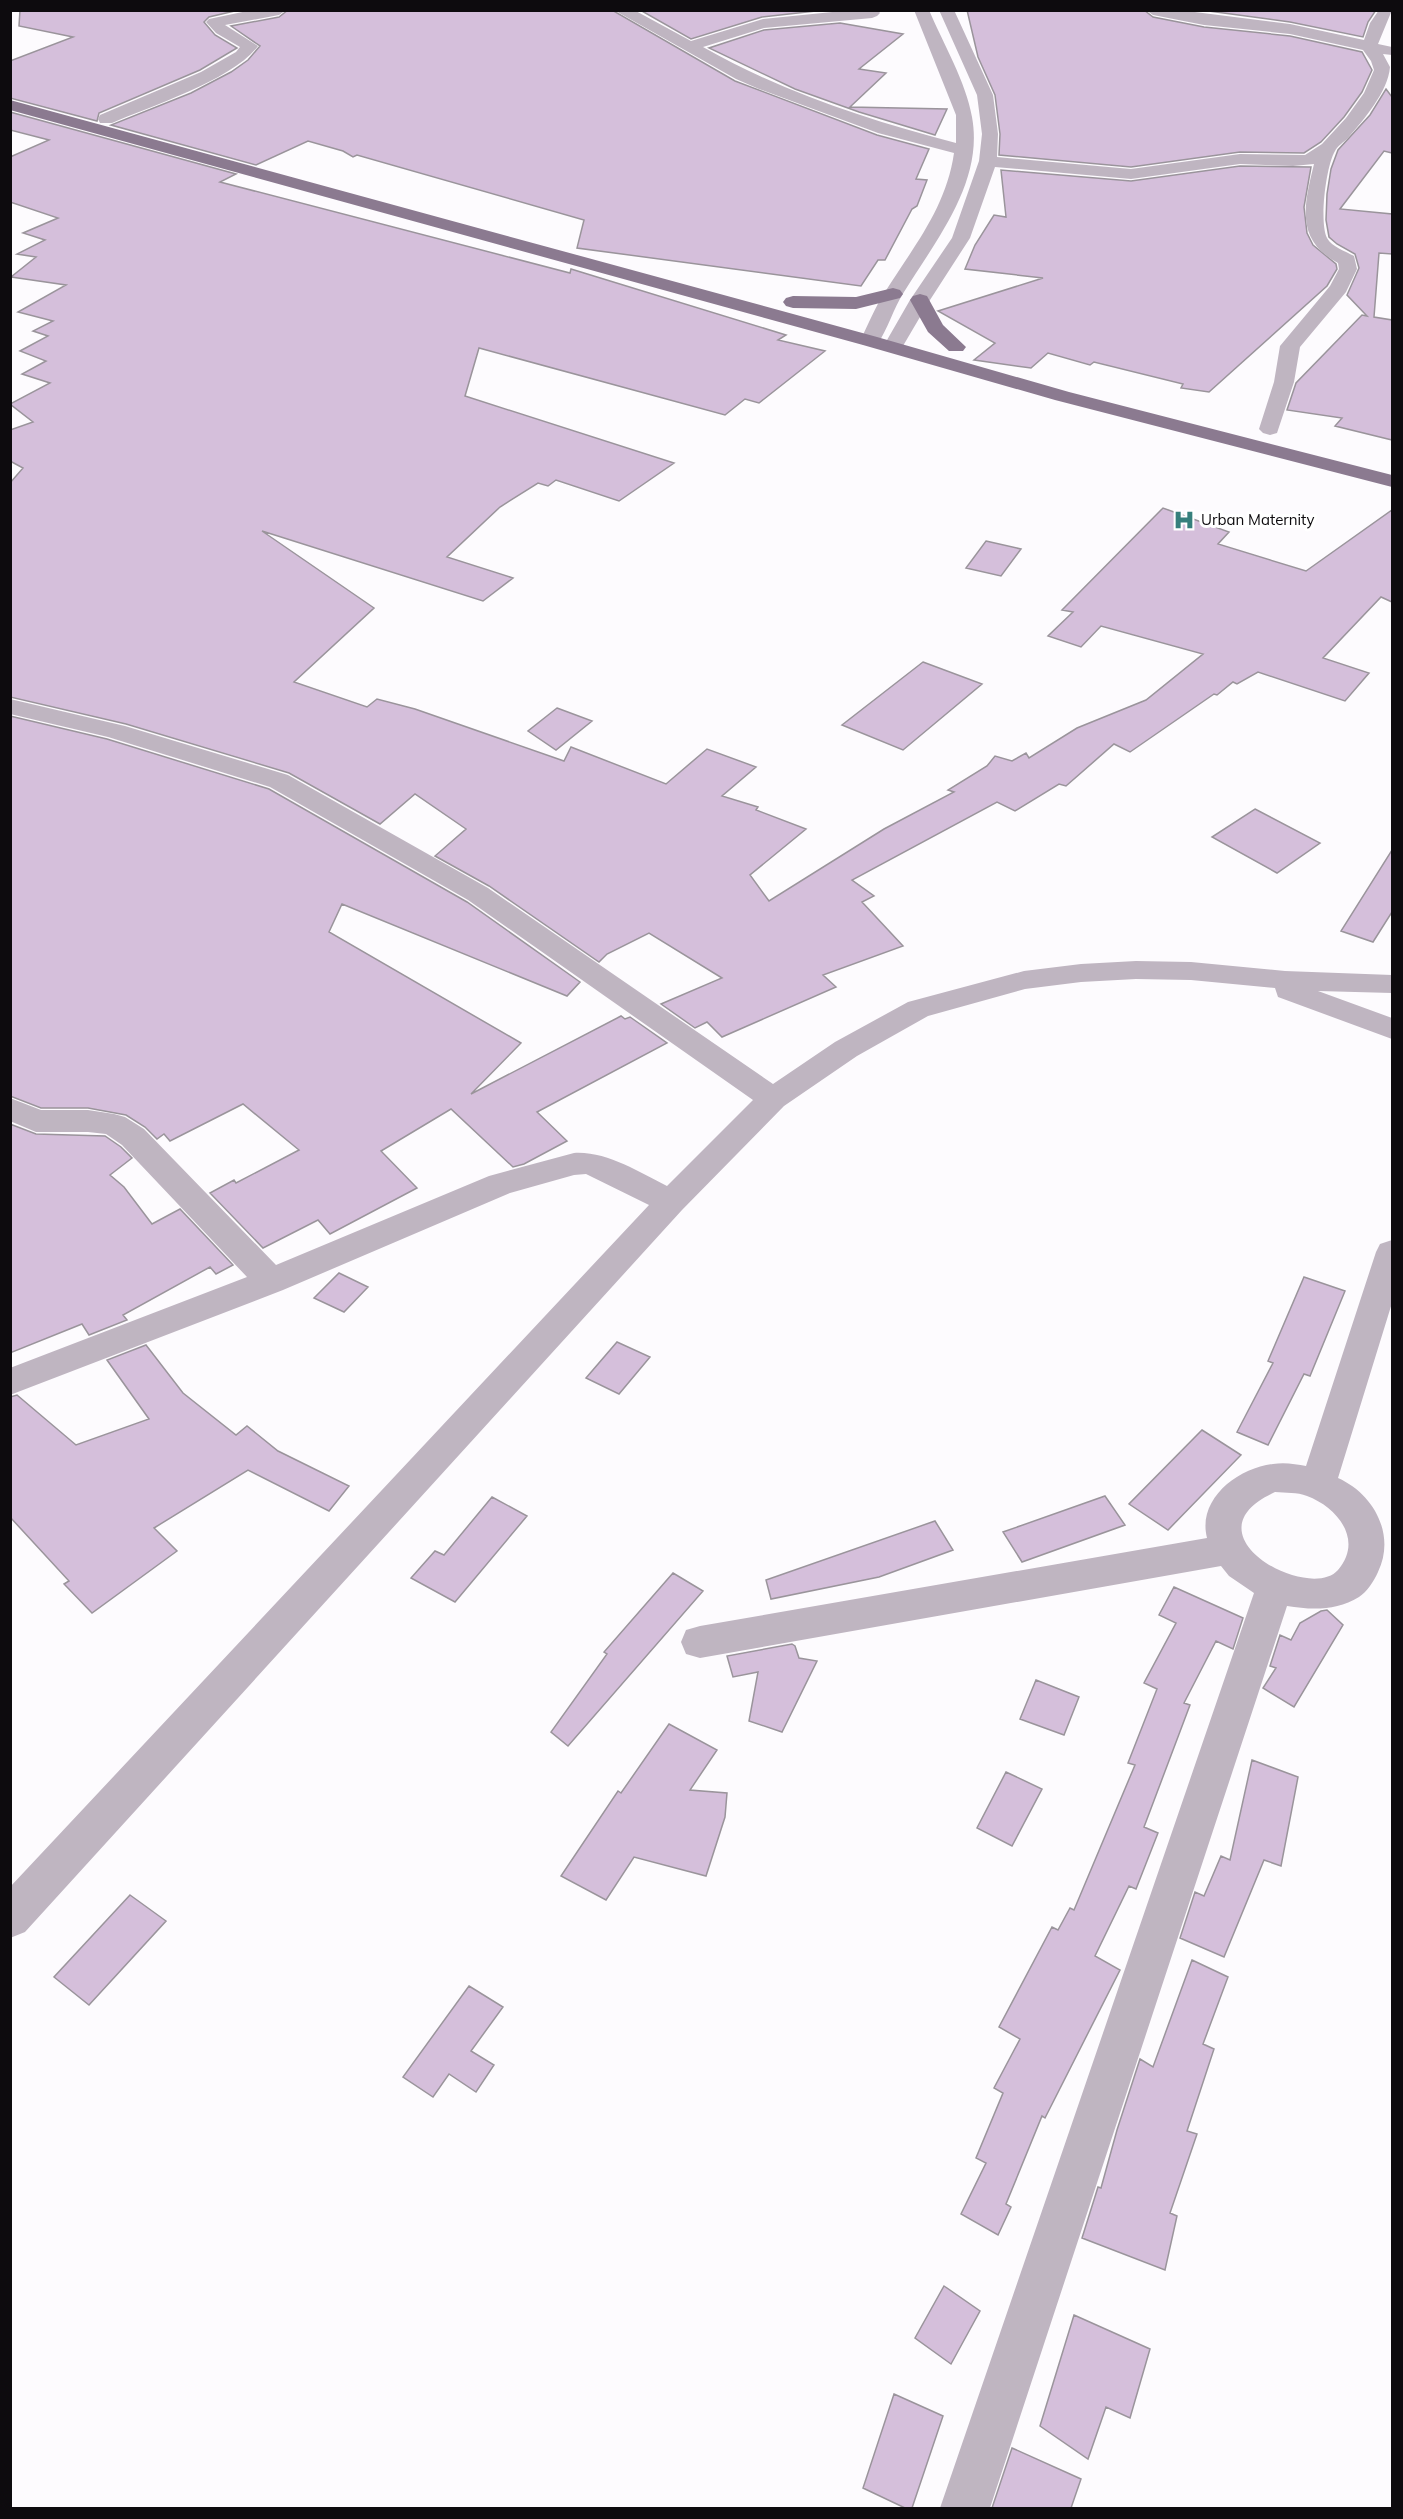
<svg xmlns="http://www.w3.org/2000/svg" width="1403" height="2519" font-family="Mulish,sans-serif">
  <style>
    .building { fill: #d5bfdb; stroke: #9a949b; stroke-width: 1.5 }
    .lines { fill: none; stroke-linecap: round; stroke-linejoin: round }
    .minor { fill: #bfb5c1; fill-rule: evenodd }
    .major { fill: #8b7a90; fill-rule: evenodd }
    .labels { text-anchor: middle; stroke-width: 6; stroke-linejoin: round; paint-order: stroke }
    .far-poi-label { font-size: 15px; fill: #0d0b0e; stroke: #fff; text-anchor: start }
  </style>
  <rect width="100%" height="100%" fill="#fdfbfe"/>
  <path class="building" d="M20,10h219l-30,7 -5,5 11,13 22,13 -37,22 -101,43 -2,8 -87,-23v-37l63,-24 -54,-11z
    M288,10h324l123,71 142,54 52,14 -13,30 11,1 -10,26 -5,3 -27,51h-7l-17,26 -284,-38 7,-28 -227,-65 -4,2 -10,-6 -35,-10 -52,24 -145,-40 80,-32 40,-21 17,-12 12,-14 -29,-20 48,-9z
    M640,10h185l-63,7 -71,22z
    M967,10h177l9,7 51,10 86,9 72,16 10,18 -10,22 -18,25 -23,25 -17,11 -64,-1 -109,15 -132,-12 1,-21 -5,-39 -17,-38z
    M1201,10h175l-8,12 -5,15 -73,-15z
    M840,23l63,11 -44,35 27,4 -36,34 97,2 -12,26 -76,-23 -64,-23 -86,-41 55,-18z
    M1386,89l6,8v56l-8,-2 -44,58 52,5v40l-13,-1 -5,64 18,3v120l-57,-14 7,-8 -55,-8 9,-27 66,-68 5,1 -20,-21 12,-27 -4,-14 -18,-10 -8,-7 -3,-17 1,-26 4,-25 7,-19 32,-35z
    M10,112l226,62 -16,8 350,91 1,-4 215,66 -8,5 47,11 -66,52 -14,-4 -20,16 -246,-67 -14,48 209,67 -55,38 -63,-21 -8,6 -10,-3 -38,24 -53,50 66,21 -30,23 -221,-70 112,77 -80,74 73,25 10,-8 38,10 149,52 7,-14 95,37 41,-35 49,18 -34,29 36,11 -2,3 50,19 -56,46 19,26 115,-72 70,-37 -6,-2 39,-24 8,-10 17,5 14,-8 3,5 48,-30 69,-28 57,-46 -102,-28 -20,21 -33,-11 25,-24 -11,-2 101,-102 66,24 -11,12 88,27 86,-61v92l-11,-5 -58,61 46,15 -24,28 -87,-29 -21,12 -4,-2 -16,13 -3,-1 -84,58 -16,-8 -48,42 -7,-2 -44,27 -18,-9 -145,78 22,16 -12,6 41,44 -80,29 13,12 -114,50 -15,-15 -12,6 -34,-24 61,-26 -73,-45 -42,21 -8,8 -110,-76 -54,-30 31,-27 -51,-35 -35,30 -91,-51 -163,-49 -116,-27v-214l13,-15 -13,-7v-31l23,-8 -23,-18 40,-21 -28,-9 24,-13 -26,-10 28,-15 -15,-5 20,-10 -35,-9 48,-27 -55,-8 25,-20 -19,-3 28,-14 -22,-7 35,-15 -48,-16v-45l39,-17 -39,-10z
    M1240,166l71,1 -7,40 3,26 6,12 23,19 1,5 -10,17 -118,106 -28,-4 2,-4 -89,-22 -4,3 -42,-12 -17,15 -57,-8 21,-17 -57,-32 105,-33 -78,-9 10,-24 19,-30 12,2 -5,-47 130,11z
    M986,541l35,8 -20,27 -35,-8z
    M923,662l59,22 -79,66 -61,-25z
    M557,708l35,13 -36,29 -28,-19z
    M10,716l97,23 162,50 198,113 113,80 -13,14 -225,-92 -13,28 192,111 -50,51 150,-78 4,3 5,-2 37,26 -130,69 30,29 -43,23 -11,3 -62,-58 -70,42 36,37 -87,46 -12,-14 -55,28 -53,-55 24,-13 2,3 63,-33 -56,-46 -73,37 -6,-7 -7,5 -12,-12 -19,-12 -38,-7h-47l-31,-12z
    M1255,809l65,34 -43,30 -65,-36z
    M1392,850v62l-19,30 -32,-11z
    M10,1124l26,10 69,2 16,11 11,11 -22,17 14,12 28,37 28,-15 53,56 -17,9 -6,-7 -87,48 4,5 -38,15 -7,-11 -72,29z
    M339,1273l29,14 -24,25 -30,-14z
    M1304,1277l41,14 -35,85 -6,-2 -36,71 -31,-13 36,-69 -5,-2z
    M617,1342l33,15 -31,37 -33,-16z
    M146,1345l37,48 53,42 11,-9 31,25 71,35 -20,25 -81,-41 -94,58 23,23 -85,62 -28,-29 5,-3 -59,-64v-120l7,-2 59,50 73,-26 -42,-59z
    M1202,1430l39,25 -73,75 -39,-26z
    M1105,1496l20,29 -103,37 -19,-30z
    M492,1497l35,19 -72,86 -44,-24 24,-27 9,4z
    M935,1521l18,29 -74,27 -108,22 -5,-19z
    M673,1573l30,18 -135,155 -17,-14 56,-78 -3,-2z
    M1174,1587l69,31 -10,31 -17,-8 -32,62 6,2 -46,122 14,6 -22,56 -7,-3 -34,70 25,14 -75,148 -3,-2 -36,88 5,3 -13,28 -37,-21 25,-51 -10,-5 27,-65 -9,-5 26,-49 -21,-12 53,-100 6,3 12,-22 4,2 61,-145 -7,-2 29,-74 -13,-6 32,-60 -17,-8z
    M1327,1610l16,15 -49,82 -31,-19 13,-20 -6,-2 10,-31 11,5 9,-17 21,-12z
    M792,1644l3,2 4,12 18,3 -35,71 -33,-11 9,-49 -25,5 -6,-21z
    M1036,1680l43,17 -15,38 -44,-16z
    M669,1724l48,26 -27,40 37,3 -2,24 -19,59 -72,-19 -28,43 -45,-24 57,-85 3,2z
    M1252,1760l46,17 -17,89 -17,-6 -40,97 -44,-19 15,-46 9,4 17,-40 9,4z
    M1006,1772l36,17 -30,57 -35,-18z
    M130,1895l36,26 -77,84 -35,-28z
    M1192,1960l36,17 -25,67 11,5 -27,82 10,3 -27,79 7,3 -12,54 -83,-32 16,-51 3,1 16,-58 23,-71 13,8z
    M469,1986l34,21 -32,44 23,14 -18,27 -27,-18 -16,23 -30,-20z
    M944,2286l36,25 -29,53 -36,-26z
    M1074,2315l76,34 -20,69 -24,-11 -18,52 -48,-33z
    M894,2394l49,22 -31,92h-7l-42,-20z
    M1012,2448l69,31 -10,29h-79z"/>
  <g class="lines">
    <path class="minor" d="M252,10h34l-7,5 -54,10 33,21c-25,34 -107,60 -146,77h-12l-2,-4 2,-4 101,-43 35,-20 4,-5 -24,-14 -10,-11 3,-3z
      M614,10h20l57,31 72,-22 89,-9h26l2,3 -3,3 -5,2 -108,10 -61,19c79,45 165,73 253,96v-28l-42,-105h15c14,33 37,72 43,107 12,65 -36,123 -68,175 -11,17 -16,37 -27,53h-14l-3,-4c8,-16 15,-34 25,-49 29,-46 61,-84 69,-139l-76,-20 -119,-44 -23,-10z
      M939,10h15l39,85 5,39 -1,23 134,12 109,-15 65,1 17,-11 24,-26 18,-25 10,-23 -3,-9 -8,-11 -73,-16 -86,-9 -51,-10 -7,-5h33l111,14 74,16 6,-17 9,-13h13l-14,34 14,3v8l-9,-1 7,13c-2,25 -26,52 -42,71 -4,4 -11,8 -13,13 -9,15 -16,71 -8,87 5,9 18,13 27,18l3,13 -11,23 -46,55 -6,35 -17,51 -7,2 -7,-2 -4,-4 15,-47 6,-36 50,-60 9,-17 -1,-6c-43,-23 -34,-58 -24,-99l-21,2 -53,-2 -109,15 -136,-12 -25,71 -40,62 -30,51h-14l-3,-4 27,-47 42,-62 27,-77 3,-27 -5,-39z
      M10,699l115,27 163,49 200,113 285,196 62,-42 73,-40 116,-31 57,-7 55,-3 55,1 94,9 107,4v18l-74,-2 74,27v21l-114,-42 -3,-9 -84,-8 -55,-1 -55,3 -56,7 -97,27 -71,40 -73,50 -102,104 -657,722 -15,6v-51l639,-682 -63,-31 -12,1 -64,18 -227,97 -273,105v-27l237,-91 -125,-132 -16,-11 -18,-2h-52l-26,-11v-23l31,12h47l26,4 11,3 19,12 132,136 213,-89 85,-23c33,-2 64,19 93,33l86,-86 -285,-200 -198,-113 -162,-50 -98,-23z
      M1392,1240v63l-54,175c36,16 58,57 40,94 -4,9 -11,20 -19,25 -23,14 -47,13 -72,9l-297,902h-50l314,-915 -25,-17 -8,-10 -521,92 -14,-4 -5,-12 5,-12 14,-4 507,-88c-10,-39 31,-70 66,-74 11,-2 23,0 33,2l70,-214 4,-8zM1275,1492c11,1 22,0 32,4 30,11 57,44 31,74 -29,33 -156,-36 -63,-78z"/>
    <path class="major" d="M10,100l867,237 192,55 323,83v12l-337,-87 -192,-55 -853,-235z
      M893,288l7,2 3,4 -3,4 -44,11 -63,-1 -7,-2 -3,-4 3,-4 7,-2 63,1z
      M920,294l7,2 16,29 23,22 -3,4h-14l-21,-19 -18,-32 3,-4z"/>
  </g>
  <defs>
    <symbol id="hospital-bare" viewBox="-9 -9 18 18"><path d="M-5-5h3v3.5h4V-5h3V5h-3V1.5h-4V5h-3Z" fill="#367f7c" stroke="#fff" stroke-width="2.5" paint-order="stroke"/></symbol>
  </defs>
  <g fill-rule="evenodd">
    <use href="#hospital-bare" x="1169" y="505" width="30" height="30"/>
  </g>
  <g class="labels">
    <g class="far-poi-label">
      <text x="1201" y="525">Urban Maternity</text>
    </g>
  </g>
  <rect width="1403" height="2519" fill="none" stroke="#0d0b0e" stroke-width="24"/>
</svg>
